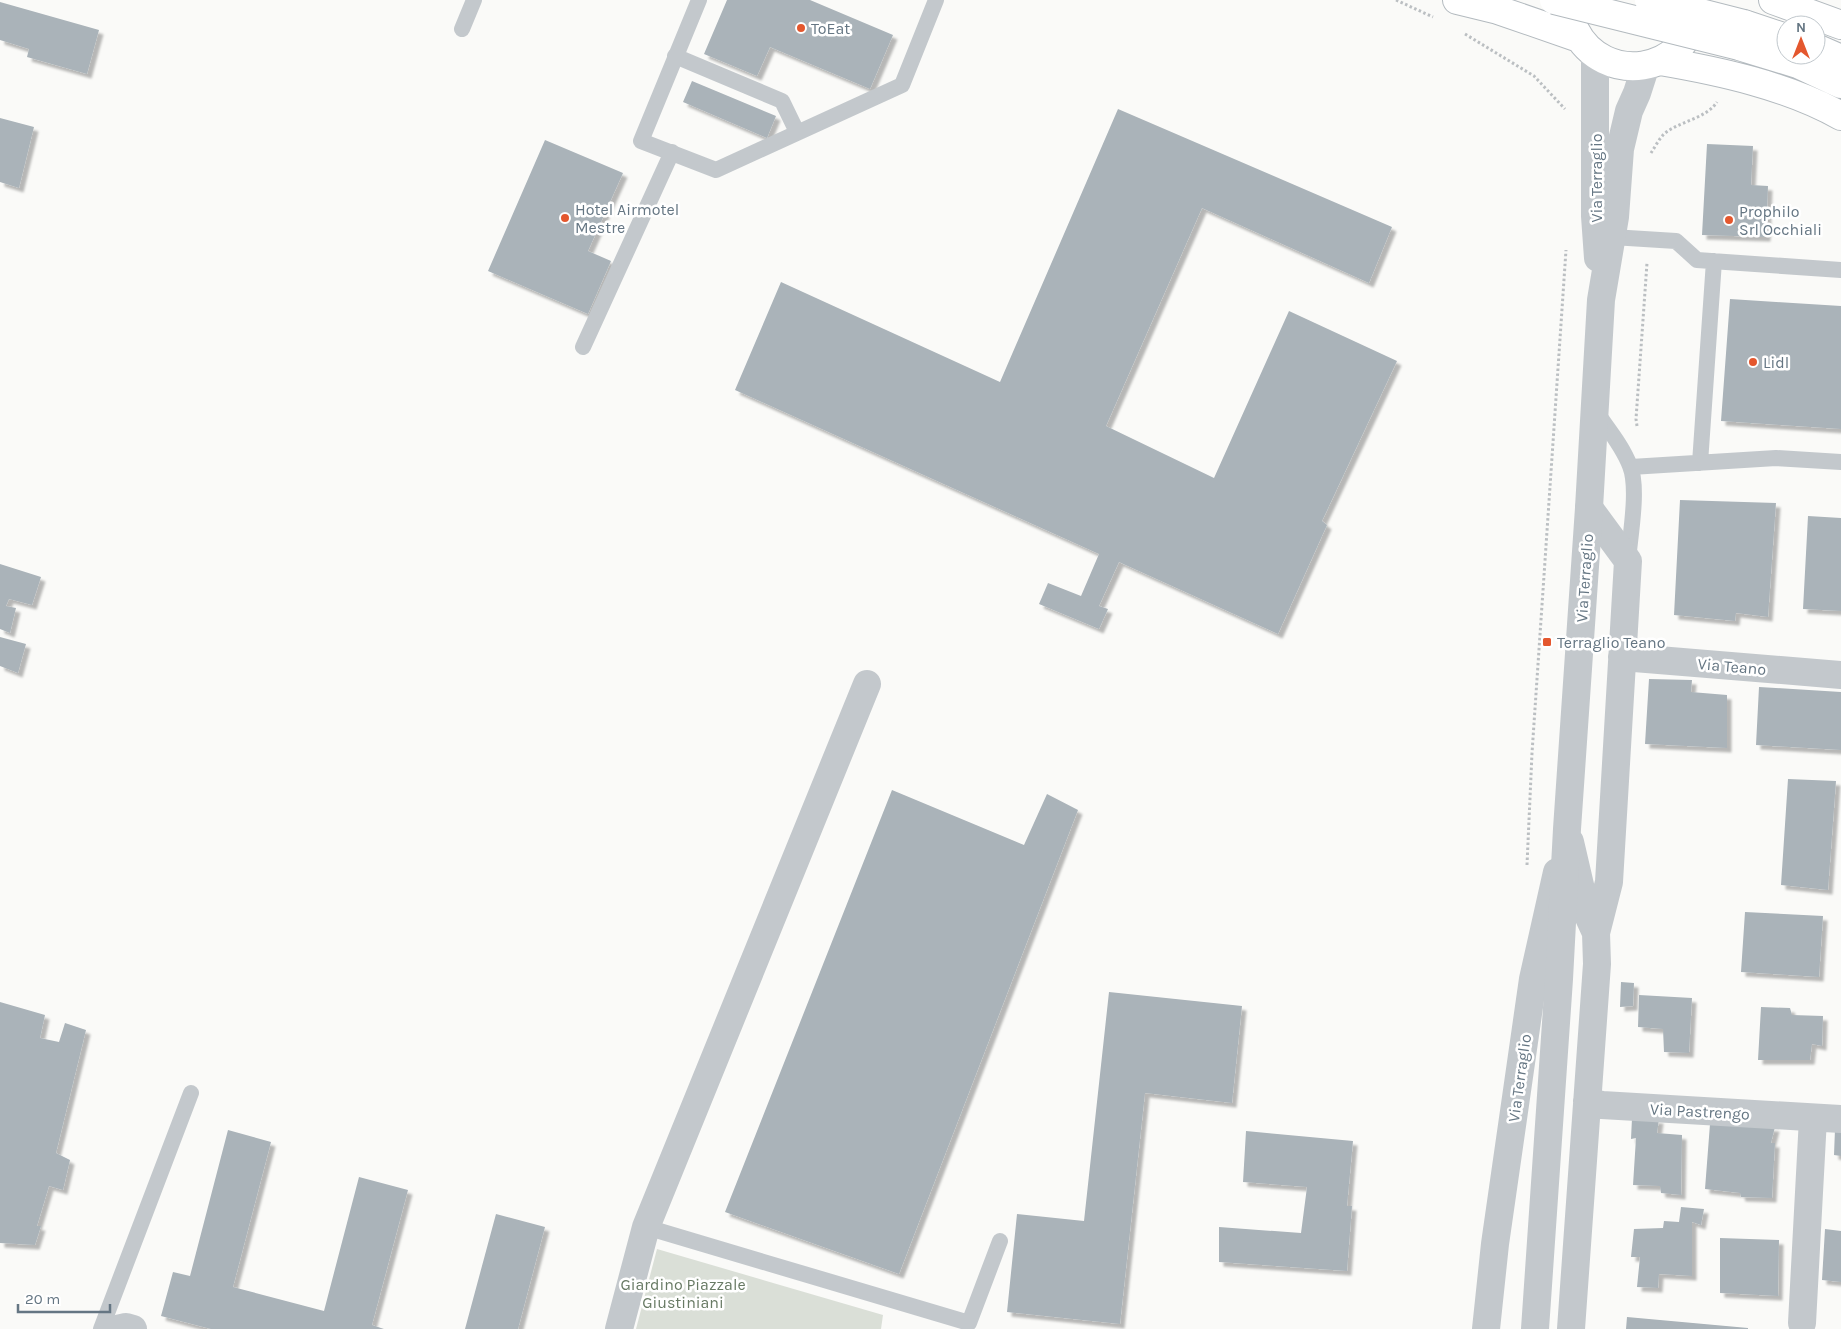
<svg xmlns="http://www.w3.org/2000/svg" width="1841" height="1329" font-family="Karla,sans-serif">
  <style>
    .green { fill: #dadfd7 }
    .building { fill: #aab3b9; filter: url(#shadow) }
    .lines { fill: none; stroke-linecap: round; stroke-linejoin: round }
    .secondary-casing { stroke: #b3babf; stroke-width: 30 }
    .path { stroke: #bbbfc2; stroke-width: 3; stroke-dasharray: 2.5 2.5; stroke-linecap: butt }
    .service { stroke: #c3c8cc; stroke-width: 16 }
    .minor { stroke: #c3c8cc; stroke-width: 28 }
    .tertiary { stroke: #c3c8cc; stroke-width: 28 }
    .secondary { stroke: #fff; stroke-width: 28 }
    .secondary-bridge-casing { stroke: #b3babf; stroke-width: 30; stroke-linecap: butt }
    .secondary-bridge { stroke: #fff; stroke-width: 28 }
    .poi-dot { fill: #e4572e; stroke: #fff; stroke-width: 2 }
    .labels { text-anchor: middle; stroke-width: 5; stroke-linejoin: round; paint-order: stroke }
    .poi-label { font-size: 16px; fill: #657683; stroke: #fff; text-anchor: start }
    .street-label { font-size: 16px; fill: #657683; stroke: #fff }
    .park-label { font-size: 16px; fill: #687a64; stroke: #fff }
  </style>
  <defs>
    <filter id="shadow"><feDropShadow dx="4.5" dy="4.5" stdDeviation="1" flood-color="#0004"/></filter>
  </defs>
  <rect width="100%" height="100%" fill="#fafaf8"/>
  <path class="green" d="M657,1249l226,66 -2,14h-245z"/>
  <path class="building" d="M727,0h83l83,35 -23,54 -100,-42 -13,29 -53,-22z
    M0,2l99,28 -12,44 -60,-17 2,-8 -29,-9z
    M692,81l84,35 -9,22 -84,-36z
    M1118,109l274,118 -23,56 -167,-75 -96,218 108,52 75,-167 108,50 -75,160 5,4 -49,109 -159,-72 -20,44 9,3 -9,20 -60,-25 9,-21 33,13 18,-42 -364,-164 46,-108 219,100z
    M0,118l34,9 -15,61 -19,-6z
    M545,140l78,33 -35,78 23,10 -23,53 -100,-43z
    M1707,144l46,2 -2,39 17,1 -2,51 -64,-2z
    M1730,299l111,7v123l-120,-8z
    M1680,500l96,3 -8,114 -32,-4 -1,8 -61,-6z
    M1808,516l33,2v93l-38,-2z
    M0,564l41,13 -9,28 -23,-6 -3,7 10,2 -6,25 -10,-4z
    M0,637l26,7 -8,29 -18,-7z
    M1649,679l43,1 -1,12 36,3v53l-82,-4z
    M1759,687l82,5v58l-85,-5z
    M1788,779l48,2 -8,109 -47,-5z
    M892,790l132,55 23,-51 31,16 -179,464 -174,-62z
    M1745,912l78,4 -4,61 -78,-5z
    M1621,982l13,1 -1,23 -13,1z
    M1109,992l133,14 -10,97 -87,-10 -25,231 -113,-12 10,-98 67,7z
    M1639,995l53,3 -3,55 -25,-1 -1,-23 -25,-2z
    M0,1002l45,13 -5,23 19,4 6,-19 21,7 -30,123 14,7 -7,30 -14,-4 -12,40h4l-6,19 -35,-2z
    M1761,1007l29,1 2,7 31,1 -1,30 -10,-2 -2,16h-52z
    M1632,1118l27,1 -2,14 25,2 -1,60 -20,-2 -1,-7 -27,-1 3,-47 -5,1z
    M1710,1124l65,3 -4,16h4l-3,55 -31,-1 -1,-4 -35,-4z
    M1835,1129l6,1v26l-7,-1z
    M228,1130l43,12 -38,145 91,24 35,-134 49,13 -36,135 12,4h-173l-50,-13 12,-44 17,4z
    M1246,1131l107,10 -6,65h5l-5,65 -128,-9v-35l82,6 6,-46 -64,-5z
    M1681,1207l23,2 -3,16 -9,-3v54l-33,-2 -1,14 -21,-1 3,-30h-9l3,-28 29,-1 1,-7 15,1z
    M496,1214l49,13 -27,102h-53z
    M1825,1229l16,2v51l-19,-2z
    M1720,1238l59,2 -1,56 -58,-3z
    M1627,1317l121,11v1h-122z"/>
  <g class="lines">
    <defs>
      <path id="secondary" d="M1457,0l41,10 81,28
        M1569,0c-1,10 1,21 6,30 28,56 113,45 120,-19
        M1773,0l68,25
        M1744,24l42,14
        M1739,46l59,18 43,20
        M1816,48l25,11
        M1660,61c59,10 128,25 181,55"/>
    </defs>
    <use href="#secondary" class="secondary-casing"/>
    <path class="path" d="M1396,0l37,17
      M1465,34l69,42 31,33
      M1651,153c4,-6 8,-14 13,-19 15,-13 42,-15 53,-32
      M1637,426l-1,-7 11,-156
      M1527,865l5,-112 34,-503"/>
    <path class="service" d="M699,0l-58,141 75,29 186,-85 34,-85
      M462,29l12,-29
      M675,56l107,45 15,31
      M1612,237l64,4 21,19 144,10
      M583,347l89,-195
      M1595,410c12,18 27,35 35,56 9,22 0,70 -2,95
      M1700,463l14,-202
      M1631,467l145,-9 65,4
      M646,1227l323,96 31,-82
      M101,1329l90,-236"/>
    <path class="minor" d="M1589,508l39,53 -19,321 -13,51
      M1622,657l219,18
      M1570,842l16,69 10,22 1,31 -26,365
      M1587,1101l15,4 239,14
      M1802,1323l11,-205
      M117,1329l9,-2 7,2
      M619,1329l27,-102 221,-543
      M1486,1329l9,-85 38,-265 24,-107"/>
    <path class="tertiary" d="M1595,55v161l3,42
      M1535,1329l24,-350 8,-150 22,-321 12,-208 14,-83 5,-68 9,-38 8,-18 9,-28"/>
    <use href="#secondary" class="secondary"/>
    <defs>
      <path id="secondary-bridge" d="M1554,0l185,46
        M1649,0l95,24"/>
    </defs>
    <use href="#secondary-bridge" class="secondary-bridge-casing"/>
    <use href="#secondary-bridge" class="secondary-bridge"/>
  </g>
  <g class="poi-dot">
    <circle cx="801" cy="28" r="5"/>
    <circle cx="565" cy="218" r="5"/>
    <circle cx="1729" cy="220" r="5"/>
    <circle cx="1753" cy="362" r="5"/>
    <rect x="1542" y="637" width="10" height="10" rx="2.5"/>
  </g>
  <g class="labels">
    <g class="poi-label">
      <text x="811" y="34">ToEat</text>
      <text x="575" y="215">Hotel Airmotel<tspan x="575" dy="18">Mestre</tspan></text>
      <text x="1739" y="217">Prophilo<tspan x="1739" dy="18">Srl Occhiali</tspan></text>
      <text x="1763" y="368">Lidl</text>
      <text x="1557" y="648">Terraglio Teano</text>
    </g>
    <g class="street-label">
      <text transform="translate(1596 178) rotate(-90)" y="6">Via Terraglio</text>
      <text transform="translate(1584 578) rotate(-86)" y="6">Via Terraglio</text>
      <text transform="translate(1732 666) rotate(5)" y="6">Via Teano</text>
      <text transform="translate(1519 1078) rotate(-82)" y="6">Via Terraglio</text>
      <text transform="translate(1700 1111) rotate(3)" y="6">Via Pastrengo</text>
    </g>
    <g class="park-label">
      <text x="683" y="1290">Giardino Piazzale<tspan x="683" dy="18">Giustiniani</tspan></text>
    </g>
  </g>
  <g transform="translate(1801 40)"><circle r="24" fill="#ffffff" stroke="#c1c8cd"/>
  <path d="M0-4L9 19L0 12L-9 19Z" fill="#e4572e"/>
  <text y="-8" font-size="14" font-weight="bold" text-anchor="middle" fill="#657683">N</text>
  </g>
  <path d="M18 1304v8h92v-8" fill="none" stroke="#657683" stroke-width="2.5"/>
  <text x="25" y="1304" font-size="15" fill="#657683" stroke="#ffffff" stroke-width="4" paint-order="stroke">20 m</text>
</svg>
